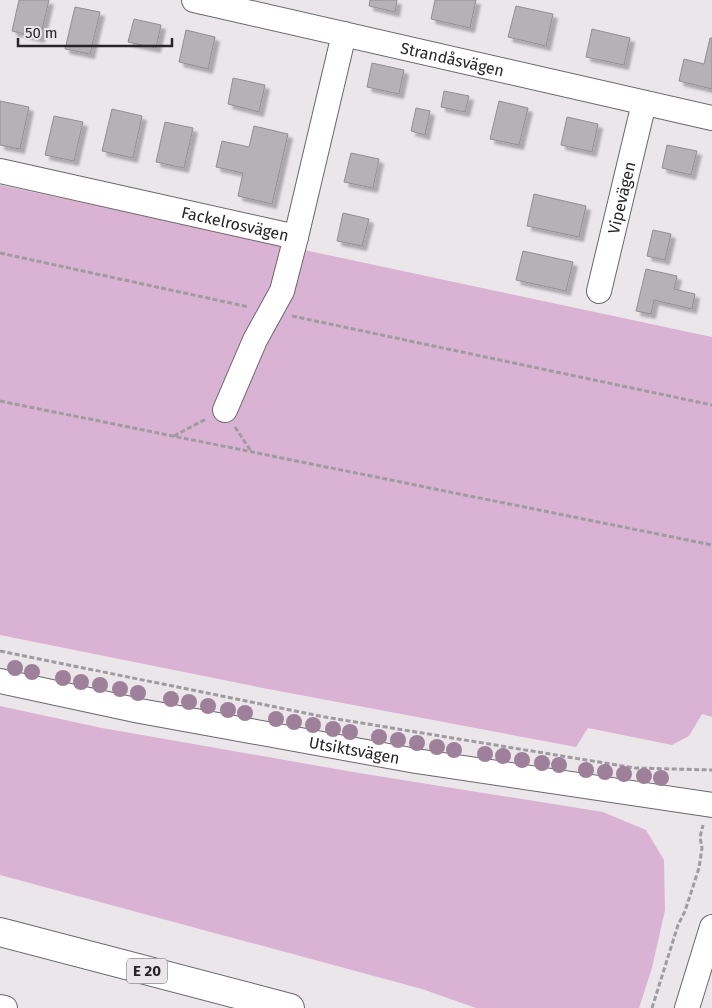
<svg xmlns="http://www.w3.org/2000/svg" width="712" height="1008" font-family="'Fira Sans',sans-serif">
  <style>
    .green { fill: #dab3d4 }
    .building { fill: #b5b1b5; stroke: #928e92; filter: url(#shadow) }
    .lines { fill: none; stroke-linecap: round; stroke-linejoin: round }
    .minor-casing { stroke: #6a676a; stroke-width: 26 }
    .highway-casing { stroke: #6a676a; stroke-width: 30 }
    .path { stroke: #9f9b9e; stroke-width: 3; stroke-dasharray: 5 2.5; stroke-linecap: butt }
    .minor { stroke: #fff; stroke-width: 24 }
    .highway { stroke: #fff; stroke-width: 28 }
    .tree { fill: #9e809b }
    .labels { text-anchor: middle; stroke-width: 5; stroke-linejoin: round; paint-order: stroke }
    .shield { fill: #ebe6ea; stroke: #625f62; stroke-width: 1 }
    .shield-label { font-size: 15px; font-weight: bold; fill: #272527 }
    .street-label { font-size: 16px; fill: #272527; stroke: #ebe6ea }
  </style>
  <defs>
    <filter id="shadow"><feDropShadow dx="4.5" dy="4.5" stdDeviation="1" flood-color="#0004"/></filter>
  </defs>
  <rect width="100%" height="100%" fill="#ebe6ea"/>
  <path class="green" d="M0,185l712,152v380l-10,-3 -13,22 -17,9 -84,-17 -12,19 -313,-59 -263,-53z
    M0,706l102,22 257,45 244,39 43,18 18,30 1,50 -13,58 -13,40h-163l-54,-19 -422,-114z"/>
  <path class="building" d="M19,0h30l-9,38 -28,-7z
    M370,0h27l-2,12 -26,-6z
    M435,0h41l-6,28 -39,-9z
    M516,6l37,8 -7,32 -38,-9z
    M75,7l25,5 -10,42 -25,-5z
    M134,19l27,6 -5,23 -28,-6z
    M592,29l38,9 -6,27 -38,-8z
    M186,30l29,7 -7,32 -29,-7z
    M710,38h2v51l-33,-8 5,-22 20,5z
    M372,63l32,7 -5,24 -32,-7z
    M233,78l32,7 -6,27 -31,-8z
    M444,91l25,5 -4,16 -24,-5z
    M0,101l29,6 -9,42 -20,-4z
    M499,101l29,7 -9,37 -29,-6z
    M416,108l14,3 -5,24 -14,-4z
    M112,109l30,7 -9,42 -31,-7z
    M54,116l29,6 -9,39 -29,-6z
    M567,117l31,7 -6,28 -31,-7z
    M165,122l28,6 -9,40 -28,-6z
    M254,126l34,8 -16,70 -34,-8 5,-23 -27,-6 6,-26 27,6z
    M667,145l30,6 -6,24 -29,-7z
    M351,153l28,6 -6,29 -29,-6z
    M534,194l52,12 -7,31 -52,-11z
    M343,213l26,6 -7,27 -25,-5z
    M653,230l18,4 -6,26 -18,-4z
    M523,251l50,11 -7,29 -50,-11z
    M646,269l31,7 -3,13 21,5 -3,15 -38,-9 -3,14 -15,-3z"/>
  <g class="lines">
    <defs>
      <g id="minor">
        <path id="s1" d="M194,0l518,118"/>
        <path id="s2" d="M0,171l296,66 48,-203"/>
        <path id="s3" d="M599,291l45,-188"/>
        <path d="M225,410l30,-70 27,-49 14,-54"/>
        <path id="s4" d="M0,681l140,30 276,50 296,44"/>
        <path d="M0,1007l5,1"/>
        <path d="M687,1008l25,-81"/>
      </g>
      <path id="highway" d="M0,932l290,76"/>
    </defs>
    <use href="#minor" class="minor-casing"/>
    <use href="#highway" class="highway-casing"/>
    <path class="path" d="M0,253l249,54
      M292,316l420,89
      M0,401l712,144
      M235,427l16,24
      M174,436l32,-17
      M0,651l325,66 310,51 77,2
      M652,1008l26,-83 7,-14 14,-43 3,-20 -2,-11 3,-12"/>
    <use href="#minor" class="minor"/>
    <use href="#highway" class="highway"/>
  </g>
  <g class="tree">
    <circle cx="15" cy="668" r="8"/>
    <circle cx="32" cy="672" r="8"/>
    <circle cx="63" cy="678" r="8"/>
    <circle cx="81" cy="682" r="8"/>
    <circle cx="100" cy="685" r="8"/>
    <circle cx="120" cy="689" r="8"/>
    <circle cx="138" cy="693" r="8"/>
    <circle cx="171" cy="699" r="8"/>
    <circle cx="189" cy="702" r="8"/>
    <circle cx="208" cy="706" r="8"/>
    <circle cx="228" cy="710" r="8"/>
    <circle cx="245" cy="713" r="8"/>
    <circle cx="276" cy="719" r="8"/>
    <circle cx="294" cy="722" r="8"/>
    <circle cx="313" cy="725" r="8"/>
    <circle cx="333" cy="729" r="8"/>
    <circle cx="350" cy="732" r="8"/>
    <circle cx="379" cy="737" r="8"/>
    <circle cx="398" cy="740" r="8"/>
    <circle cx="417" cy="743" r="8"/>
    <circle cx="437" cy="747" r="8"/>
    <circle cx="454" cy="750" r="8"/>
    <circle cx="485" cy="754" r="8"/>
    <circle cx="503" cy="756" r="8"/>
    <circle cx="522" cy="760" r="8"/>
    <circle cx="542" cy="763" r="8"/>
    <circle cx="559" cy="765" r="8"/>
    <circle cx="586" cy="770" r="8"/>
    <circle cx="605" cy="772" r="8"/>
    <circle cx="624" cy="774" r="8"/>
    <circle cx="644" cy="776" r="8"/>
    <circle cx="661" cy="778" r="8"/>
  </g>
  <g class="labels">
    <rect class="shield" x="127" y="958.5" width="40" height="25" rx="4"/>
    <g class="shield-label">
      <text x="147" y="976">E 20</text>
    </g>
    <g class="street-label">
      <text dy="6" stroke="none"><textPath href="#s1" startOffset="265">Strandåsvägen</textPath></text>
      <text dy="6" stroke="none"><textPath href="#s3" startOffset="96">Vipevägen</textPath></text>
      <text dy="6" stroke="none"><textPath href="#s2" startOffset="241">Fackelrosvägen</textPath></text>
      <text dy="6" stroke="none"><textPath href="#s4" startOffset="361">Utsiktsvägen</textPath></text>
    </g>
  </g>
  <path d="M18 38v8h154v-8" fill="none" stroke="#272527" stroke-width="2.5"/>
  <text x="25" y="38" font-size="15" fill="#272527" stroke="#ebe6ea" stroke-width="4" paint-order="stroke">50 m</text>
</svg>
